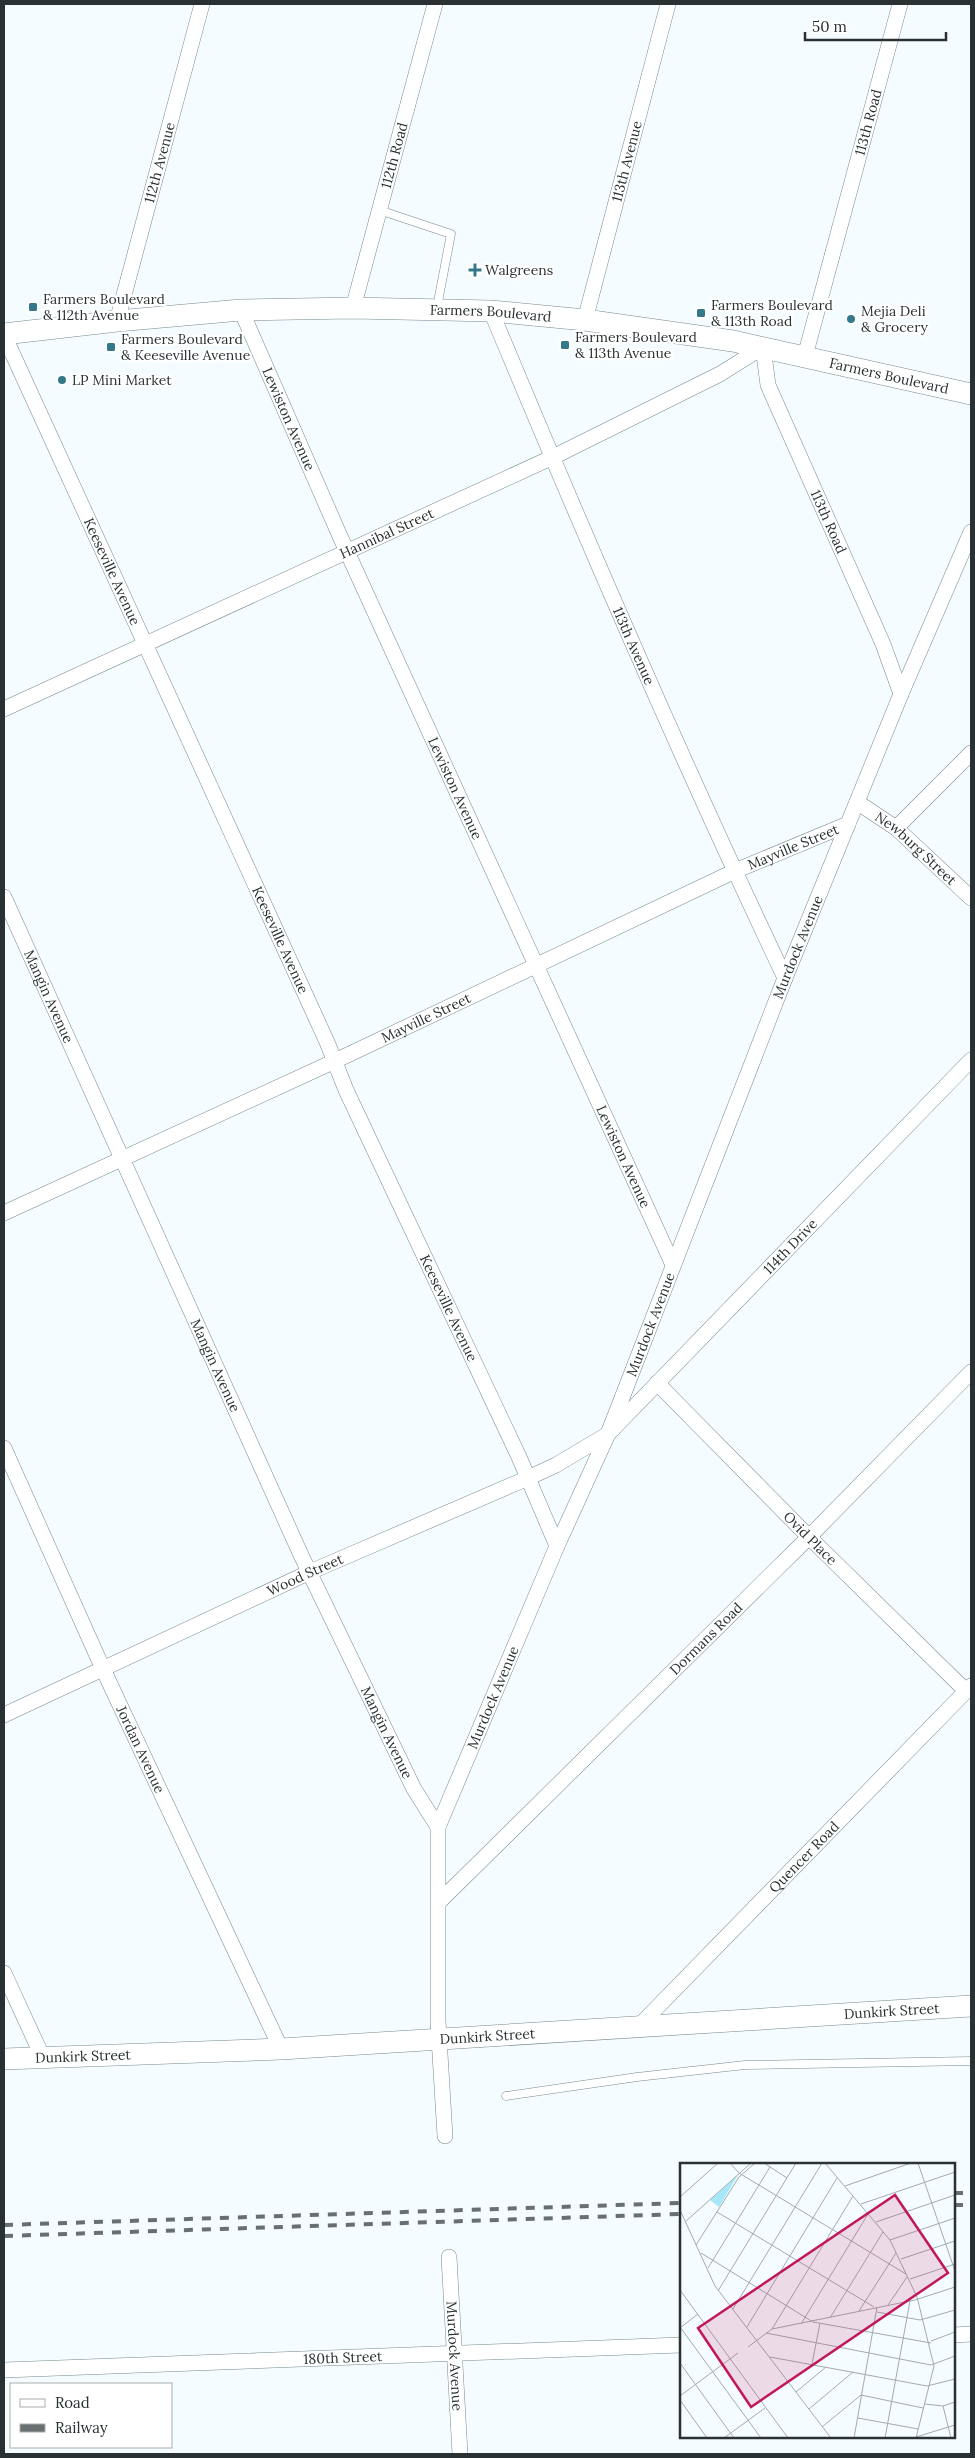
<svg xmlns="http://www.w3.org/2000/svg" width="975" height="2458" font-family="Lora,serif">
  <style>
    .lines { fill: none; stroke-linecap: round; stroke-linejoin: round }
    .service-casing { stroke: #77898e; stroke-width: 9 }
    .minor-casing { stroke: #77898e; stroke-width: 16 }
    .secondary-casing { stroke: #77898e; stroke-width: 22 }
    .service { stroke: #fff; stroke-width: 8 }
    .minor { stroke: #fff; stroke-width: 15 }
    .secondary { stroke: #fff; stroke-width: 21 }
    .rail { stroke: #676f71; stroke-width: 4; stroke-dasharray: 9 9; stroke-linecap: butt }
    .poi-dot { fill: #357889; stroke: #fff; stroke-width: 2 }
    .labels { text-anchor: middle; stroke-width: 4.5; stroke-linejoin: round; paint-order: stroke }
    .street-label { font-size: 14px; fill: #293133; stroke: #fff }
    .poi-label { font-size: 14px; fill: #293133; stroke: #fff; text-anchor: start }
    .inset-road { fill: none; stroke: #a3abad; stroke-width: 1 }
    .view { fill: #c2185b; fill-opacity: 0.15; stroke: #c2185b; stroke-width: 2.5 }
    .inset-edge { fill: none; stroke: #293133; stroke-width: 2.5 }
  </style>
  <rect width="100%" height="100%" fill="#f5fcff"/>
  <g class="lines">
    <defs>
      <path id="service" d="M379,210l72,24 -14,73
        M506,2096l131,-19 108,-12 226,-4"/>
      <g id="minor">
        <path id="s1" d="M353,308l82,-304"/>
        <path id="s2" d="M241,310l98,224 334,731"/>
        <path id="s3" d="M491,311c93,224 190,448 294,667"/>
        <path id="s4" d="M585,320l83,-316"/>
        <path id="s5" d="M117,321l85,-317"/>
        <path id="s6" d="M4,335l323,707 19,48 173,367 38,89"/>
        <path id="s7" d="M805,356l95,-352"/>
        <path id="s8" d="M4,709l549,-252 167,-83 43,-27 5,38 115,259 18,50"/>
        <path id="s9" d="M857,802l39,26 75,70"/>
        <path d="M896,828l75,-75"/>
        <path id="s10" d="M4,897l297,658 113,234 24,38"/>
        <path id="s11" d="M4,1213l331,-152 400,-190 113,-47"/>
        <path id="s12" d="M657,1383l152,154 157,154"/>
        <path id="s13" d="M4,1448l99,221 178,380"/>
        <path id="s14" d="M4,1715l306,-143 218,-94 28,-13 52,-31 363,-374"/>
        <path id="s15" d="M439,1902l370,-365 162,-165"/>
        <path d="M4,1973l39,85"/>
        <path id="s16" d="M637,2028l334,-342"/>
        <path id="s17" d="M445,2136l-7,-115v-194l119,-281 51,-112 177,-456 116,-284 70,-162"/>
        <path id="s18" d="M449,2257l11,197"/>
        <path d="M954,2335l17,-1"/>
        <path id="s19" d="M4,2370l677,-25"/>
      </g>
      <g id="secondary">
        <path id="s20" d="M4,334l113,-13 124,-11 112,-2 138,3 94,9 148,21 238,53"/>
        <path id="s21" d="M4,2059l277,-10 690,-43"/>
      </g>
    </defs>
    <use href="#service" class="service-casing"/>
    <use href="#minor" class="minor-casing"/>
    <use href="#secondary" class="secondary-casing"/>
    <use href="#service" class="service"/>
    <use href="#minor" class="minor"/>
    <use href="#secondary" class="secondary"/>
    <path class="rail" d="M954,2193h17
      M954,2205h17
      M4,2225l677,-22
      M4,2236l677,-22"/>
  </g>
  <g class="poi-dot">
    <path d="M472.5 262.5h5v5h5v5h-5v5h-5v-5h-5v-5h5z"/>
    <rect x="28" y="302" width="10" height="10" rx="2.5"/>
    <rect x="696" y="308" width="10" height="10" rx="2.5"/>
    <circle cx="851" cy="319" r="5"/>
    <rect x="560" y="340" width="10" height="10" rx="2.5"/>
    <rect x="106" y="342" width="10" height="10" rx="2.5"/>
    <circle cx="62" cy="380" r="5"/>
  </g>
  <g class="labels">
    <g class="street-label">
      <text dy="5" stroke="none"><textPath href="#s7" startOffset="242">113th Road</textPath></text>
      <text dy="5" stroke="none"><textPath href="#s1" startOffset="158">112th Road</textPath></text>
      <text dy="5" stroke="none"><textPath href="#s5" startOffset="164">112th Avenue</textPath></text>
      <text dy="5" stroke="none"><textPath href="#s4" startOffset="164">113th Avenue</textPath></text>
      <text dy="5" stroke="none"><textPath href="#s20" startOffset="488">Farmers Boulevard</textPath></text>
      <text dy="5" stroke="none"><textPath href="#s20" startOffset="892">Farmers Boulevard</textPath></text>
      <text dy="5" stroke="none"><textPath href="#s2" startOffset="119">Lewiston Avenue</textPath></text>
      <text dy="5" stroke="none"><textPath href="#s8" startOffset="1029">113th Road</textPath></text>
      <text dy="5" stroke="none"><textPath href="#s8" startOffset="421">Hannibal Street</textPath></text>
      <text dy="5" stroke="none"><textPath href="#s6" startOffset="260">Keeseville Avenue</textPath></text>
      <text dy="5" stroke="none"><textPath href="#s3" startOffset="364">113th Avenue</textPath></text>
      <text dy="5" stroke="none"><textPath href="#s2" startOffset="524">Lewiston Avenue</textPath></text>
      <text dy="5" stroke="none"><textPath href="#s11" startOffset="870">Mayville Street</textPath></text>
      <text dy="5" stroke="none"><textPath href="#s9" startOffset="75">Newburg Street</textPath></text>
      <text dy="5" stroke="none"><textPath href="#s6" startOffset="665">Keeseville Avenue</textPath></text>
      <text dy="5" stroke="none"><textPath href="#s17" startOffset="1260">Murdock Avenue</textPath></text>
      <text dy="5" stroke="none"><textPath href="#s10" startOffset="109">Mangin Avenue</textPath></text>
      <text dy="5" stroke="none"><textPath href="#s11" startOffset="465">Mayville Street</textPath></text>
      <text dy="5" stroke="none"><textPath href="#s2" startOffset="929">Lewiston Avenue</textPath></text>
      <text dy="5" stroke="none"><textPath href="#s14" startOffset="928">114th Drive</textPath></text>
      <text dy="5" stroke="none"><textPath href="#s6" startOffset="1070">Keeseville Avenue</textPath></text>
      <text dy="5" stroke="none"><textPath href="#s17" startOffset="855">Murdock Avenue</textPath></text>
      <text dy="5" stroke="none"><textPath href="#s10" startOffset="514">Mangin Avenue</textPath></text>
      <text dy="5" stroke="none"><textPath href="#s12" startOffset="218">Ovid Place</textPath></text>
      <text dy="5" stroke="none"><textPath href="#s14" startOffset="332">Wood Street</textPath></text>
      <text dy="5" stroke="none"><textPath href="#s15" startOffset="375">Dormans Road</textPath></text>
      <text dy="5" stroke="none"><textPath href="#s17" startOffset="450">Murdock Avenue</textPath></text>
      <text dy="5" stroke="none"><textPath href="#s10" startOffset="919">Mangin Avenue</textPath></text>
      <text dy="5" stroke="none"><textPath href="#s13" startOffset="331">Jordan Avenue</textPath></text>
      <text dy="5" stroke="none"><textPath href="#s16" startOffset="239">Quencer Road</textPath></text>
      <text dy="5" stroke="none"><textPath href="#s21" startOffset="889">Dunkirk Street</textPath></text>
      <text dy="5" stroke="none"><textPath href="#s21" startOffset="484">Dunkirk Street</textPath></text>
      <text dy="5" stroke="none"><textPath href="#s21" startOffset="79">Dunkirk Street</textPath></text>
      <text dy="5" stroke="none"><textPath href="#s18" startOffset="99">Murdock Avenue</textPath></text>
      <text dy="5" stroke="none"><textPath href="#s19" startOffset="339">180th Street</textPath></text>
    </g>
    <g class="poi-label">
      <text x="485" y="275">Walgreens</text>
      <text x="43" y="304">Farmers Boulevard<tspan x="43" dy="16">&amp; 112th Avenue</tspan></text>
      <text x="711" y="310">Farmers Boulevard<tspan x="711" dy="16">&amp; 113th Road</tspan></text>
      <text x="861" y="316">Mejia Deli<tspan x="861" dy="16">&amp; Grocery</tspan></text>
      <text x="575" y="342">Farmers Boulevard<tspan x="575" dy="16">&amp; 113th Avenue</tspan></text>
      <text x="121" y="344">Farmers Boulevard<tspan x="121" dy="16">&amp; Keeseville Avenue</tspan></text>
      <text x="72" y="385">LP Mini Market</text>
    </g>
  </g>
  <g transform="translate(680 2163)">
    <rect width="275" height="275" fill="#f5fcff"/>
    <path d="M58,12l-19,32 -9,-7z" fill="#a6e7f9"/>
    <path class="inset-road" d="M50,0l9,10 167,101M84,0l23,15M145,0l65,77 27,57 17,69 -18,72M238,0l37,108M165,23l66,-23M0,34l38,-34M181,41l94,-32M0,47l35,76 116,152M37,49l157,95M5,59l66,-59M196,59l79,-27M210,77l65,-22M16,82l43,-68 16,-14M21,90l112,69 118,21M221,96l54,-18M28,105l62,-101M230,116l45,-15M0,127l108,148M38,128l78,-128M208,142l19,-28M53,146l89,-146M179,148l37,-58M197,149l43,8 35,-10M150,155l53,-86M121,161l67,-110M0,164l81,111M67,164l90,-149M0,165l18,-14M92,166l81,-133M86,170l165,32 24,-9M251,178l24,-9M68,184l24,-18 143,-29 40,-13M90,194l157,29 28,-7M0,200l54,75M132,201l8,-41M116,229l30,-25M0,233l58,-43M0,237l27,38M245,241l18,2 12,-4M263,243l8,32M129,246l44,-37M178,255l60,11M142,264l39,-32 62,13M236,274l39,-12M44,275l41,-30M174,275l23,-131M205,275l25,-137"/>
    <path class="view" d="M215,32l53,78 -197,134 -53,-79z"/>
    <rect width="275" height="275" class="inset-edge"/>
  </g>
  <rect width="975" height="2458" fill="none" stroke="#293133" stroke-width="10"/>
  <rect x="10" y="2383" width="162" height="65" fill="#ffffff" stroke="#a9adad"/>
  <rect x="20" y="2399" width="25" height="8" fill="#ffffff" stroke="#a9adad"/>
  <text x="55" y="2408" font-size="15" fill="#293133">Road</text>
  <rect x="20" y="2424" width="25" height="8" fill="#676f71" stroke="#a9adad"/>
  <text x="55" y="2433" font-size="15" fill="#293133">Railway</text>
  <path d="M805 32v8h141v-8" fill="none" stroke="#293133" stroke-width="2.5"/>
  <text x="812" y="32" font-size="15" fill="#293133" stroke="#ffffff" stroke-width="4" paint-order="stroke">50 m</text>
</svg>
